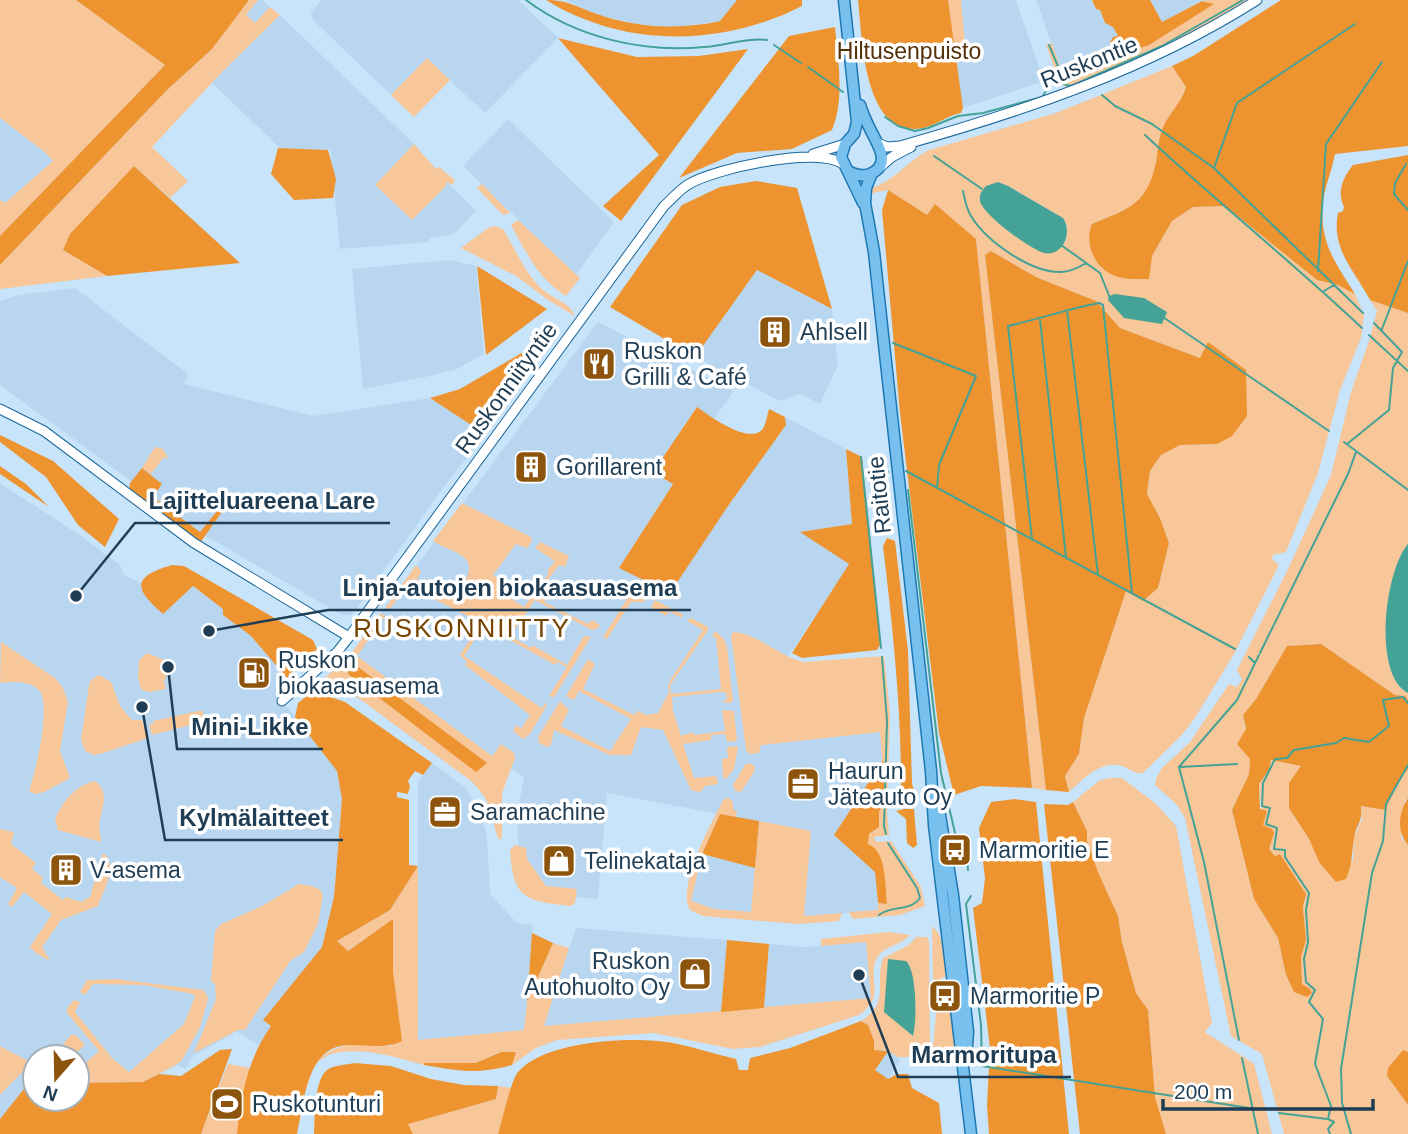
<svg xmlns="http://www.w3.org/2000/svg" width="1408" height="1134" font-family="Helvetica,sans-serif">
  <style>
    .built { fill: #b8d6ef }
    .green { fill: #f7c699; fill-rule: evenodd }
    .forest { fill: #ed9431 }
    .water { fill: #44a296 }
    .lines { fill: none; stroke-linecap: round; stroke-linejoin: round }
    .stream { stroke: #44a296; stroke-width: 2 }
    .secondary-casing { stroke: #196699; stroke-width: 11 }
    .primary-casing { stroke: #1e78b2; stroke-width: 13 }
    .secondary { stroke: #fff; stroke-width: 9 }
    .primary { stroke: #78c1ef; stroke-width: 10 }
    .labels { text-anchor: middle; stroke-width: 7; stroke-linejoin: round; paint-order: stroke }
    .park-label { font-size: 23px; fill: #543008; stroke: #fff }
    .street-label { font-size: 23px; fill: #1f3d54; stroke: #fff }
    .poi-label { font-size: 23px; fill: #1f3d54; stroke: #fff; text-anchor: start }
    .quarter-label { font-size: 26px; letter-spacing: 2px; fill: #764300; stroke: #fff }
    .leader { fill: none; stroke: #1f3d54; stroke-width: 2.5 }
    .callout-dot { fill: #1f3d54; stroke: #fff; stroke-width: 2.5 }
    .callout-label { font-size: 24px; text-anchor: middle; font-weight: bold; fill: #1f3d54; stroke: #fff; stroke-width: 7; stroke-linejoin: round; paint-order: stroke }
  </style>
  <rect width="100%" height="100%" fill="#c8e4fb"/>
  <path class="built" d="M258,0h4l8,7 -15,17 -9,-9z
    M322,0h196l40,38 -73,75 -58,-54 -36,36 -79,-76 -1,-7z
    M565,0h172l-17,21 -45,6 -37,-3 -40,-9z
    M961,0h55l25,73v9l-78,26 -9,-59 11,-5z
    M1036,0h56l4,9h4l5,14 8,4 5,9 -8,6v4l-50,21z
    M1150,0h53l-41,22z
    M280,15l134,129 -39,41 37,35 35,-38 29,29 -22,23 -24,4 -1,4 -89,7 -10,-101 -2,2 -48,-2 -68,-65z
    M0,118l46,35 7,8 -48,43 -5,-4z
    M508,119l106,103 -38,53 -113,-109z
    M450,260l26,6 8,88 -27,15 -32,8 -62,12 -11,-120z
    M757,270l75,39 6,56 -18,39 -20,-10 -20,7 -85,-44z
    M75,288l113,86 -4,10 129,32 117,-18 55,36 -42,54 -88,123 -5,4h-8l-136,-79 -206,-151v-84l18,-6z
    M598,322l136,69 -20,28 -18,-11 -43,64 20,11 -54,85 109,-62 58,-81 -1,-8 61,32 6,75 -51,8 49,32 -63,94 -37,88 130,-14 3,28 -49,75 41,37 3,38 -74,7 6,-86 -203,-38 -9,106 -48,-4 -31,-31 -2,-48 7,-39 -14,-9 5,-10 -23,-1 -136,-101 28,-40 -3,-3z
    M0,483l81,53 39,29 4,10 19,9 26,23 23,-21 31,23v6l28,21 36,42 -11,15 61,78 5,28 -8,98 -12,50 -59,73 8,6 -13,19 -21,-14 -45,26 -6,12 -10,-4 -33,17 -66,1v-26h-42v40l-35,21z
    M432,763l33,24 14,23 8,26 3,58 27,29 16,2 -9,105 -106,10v-258z
    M702,854l53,14 -4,44 -37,-3 -24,-8z
    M576,928l151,12 -6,72 -178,14z
    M866,942l5,56 -107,10 5,-64 35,3z
    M888,1051l10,6 2,4 -12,18 -14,-9z"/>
  <path class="green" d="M0,0h76l89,65 -165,171v-36l5,3 48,-42 -7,-8 -46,-35z
    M249,0h9l-12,15 9,8 15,-16 10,8 -59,58 -69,74 36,34 -18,17 -36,-32 -71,84 44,26 -107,13v-24l166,-174 46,-42z
    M948,0h13l4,44 -11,5z
    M1203,0h46l-85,48 -95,41 -9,-6 -14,-38 6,-2 8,24 50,-21 1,7 50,-16 51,-33z
    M427,58l23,22 -36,37 -23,-22z
    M1172,66l14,21 -40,107 -13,12 -41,18 60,32 20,-35 21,-14 32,-1 92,74 21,5 17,9 9,21 -3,23 -21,52 -22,83 -32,79 -13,3 -1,4 7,6 -45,89 -39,64 -13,17 -39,38c-9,1 -13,-4 -21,-7 -22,-6 -38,13 -53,26l-4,-16 14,-22 5,-36 42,-128 17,11 15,-13 11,-45 -9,-25 -13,-24 3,-23 11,-16 19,-10 37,-1 -8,-102 -9,16 -80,-30 -24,-27 -60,-24 -45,-26 -6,4 61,535 -14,-2 -56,-549 -41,-34 -8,11 -39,-26 -20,4v-5c25,-6 39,-28 61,-39l127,-37zM998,182l10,4 55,32 4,8 -1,15 -24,11 -20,-12 -35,-28z
    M414,144l22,25 3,-2 16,13 -3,5 -5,-3 -2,5 -33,33 -37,-35z
    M482,184l28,29 -7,2 -26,-27z
    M518,220l62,58 -14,18c-27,-16 -40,-44 -55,-71z
    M495,226l8,3c12,20 22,44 39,60 10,9 29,14 33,27l-27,-16 -32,-24 -55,-28 27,-20z
    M1370,300l38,13v231c-22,25 -36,132 0,149v7l-3,-4 -10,-1 -74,-51 -34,2 -31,53 -13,16 7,44 -1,15 -17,36 22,89 24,39 8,37 8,17 16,-3 -8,-5 -1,-27 5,-17 -3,-32 3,-8 -26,-46 -5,2 -6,-7 3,-20 -9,-4 -4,-41 10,-14 2,-10 30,6 -12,42 20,31 10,23 34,-1 1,-24 8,-18 -1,-13 24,4 16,-32 7,-9v29l-3,2 -4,38 7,7v207l-5,-1 -16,25 21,29v29h-124l-22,-80 -31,-18 -46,-218 -8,-13 -22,-20 1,-6 6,-11 28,-26 39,-58 8,3 5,-8 -5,-9 52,-103 42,-92 20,-83 18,-51 8,-30z
    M155,447l8,2 6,10 -5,-2 -13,17 -9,-6z
    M462,503l69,34 1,4 -5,7 -11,-4 -23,31 14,10 3,-3 10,1 -10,15 14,9 25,-34 -2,-2 8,-10 -20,-13 5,-6 29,14 -4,11 -6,-2 -15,20 7,4 -7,13 44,22 4,-4 8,5 -2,3 -6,2 -57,-30 -25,36 21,12 1,-3 35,20 17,-29 7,1 -37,60 -5,-1 18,-29 -10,-5 -2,3 -72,-40 -1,3 7,3 -2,2 -6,-4 -17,27 76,51 2,1 3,-5 2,2 -17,29 -7,5 -10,-8 3,-6 5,4 9,-14 -65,-50 2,-3 -7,-7 21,-32 -57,-29 -18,-7 -17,23 -3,-3 30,-42 5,6 -4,8c19,15 24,13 46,6 19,-31 -10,-31 -30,-44z
    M634,594h8l4,4 -2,4h-13l-24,37 -4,-2 24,-38z
    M655,600l27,14v4l-13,-7 -3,5 -15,-9z
    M381,613l4,3 -28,40 135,100 9,-12 13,9 1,5 -13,35v44l-3,3c-10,-26 -4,-35 -28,-59l-114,-84 -30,-11 -6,-5 26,-22zM351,662l135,101v1l-138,-90z
    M691,618l17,9v3l-38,55 1,9 50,-5 -5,-51 -4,-2 3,-5 9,8 3,8 6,54 -3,2 -8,-1 5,-3 -1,-6 -5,-1 -49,5 1,14 8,25 12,-4 1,3 31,-4 -3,-21 12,1 3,30 -10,1 -2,-8 -14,1v5l-28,4 11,34 22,-2 2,8 -13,2 -5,6 -9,-2 -28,-60 -22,-3 -10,28h-21l-56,-25 -3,15 -3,2 -9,-4 -1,-6 22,-36 9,9 -8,16 49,25 21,-32 -52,-28 -5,9 -8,-4 22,-37 7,5 -12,25 51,26 4,-4 8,4 12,-2 11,-21 -1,-8 35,-54 -16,-9z
    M734,632c25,2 45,25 70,30l80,-6 6,57 -3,99 2,23 -15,2 2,5 15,-1 30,46 4,19 -25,9 -47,4 -4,-7 29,-2v-7l9,1 -19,-59 1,-11 10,-7v-15l6,-14 -5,-66 -119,13 -2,8 -9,1 -4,-4 -15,-115z
    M1,642l54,36 8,10 5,14 -8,49 10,27 -26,14 -9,2 -6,-3c6,-18 24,-89 9,-102 -11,-9 -26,-7 -38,-6z
    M147,653l17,7 -4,8 8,4 -4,10 2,7 -17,3 -8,-3 -3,-12 1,-17z
    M99,675l12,7 9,24 12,14h10l6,18 -48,16 -6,1 -9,-4 -4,-11 8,-55 2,-5z
    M198,711h4l3,6 -3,5 -50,13 -3,-11h5l-1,-3z
    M738,746l-4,23 -8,10 -3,-2 -1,-18 6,-1 -1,-11z
    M749,763l6,3 -1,6 -13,20 -6,-1 -2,-6 12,-20z
    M1110,778h12l33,25 21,23 36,197 -7,9 2,2c3,1 45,28 47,30l18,70h-106l-11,-37 -7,-87 -12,-17 -14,-51 -4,-26 -20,-44 -11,-31v-10l-14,-29 27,-22z
    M95,781c14,10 8,25 5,38 -2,7 1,16 1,23l-43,-12 -3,-11c8,-18 21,-34 40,-38z
    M729,798l4,4v8l4,1 -1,6 -16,-3 -18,40 -11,47 23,8 37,3 8,-91 52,10 -7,85 38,-3 -3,8 -41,3 -95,-8 -13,-6c-14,-23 22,-89 34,-111z
    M0,829l14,3 -3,12 25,19 -4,6 11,9 -2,5 22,17 3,-3 15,5 9,-5 13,-44c16,11 0,38 -5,53l-37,14 -19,27 8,14 -14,-8 -6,-6 22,-33 -28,-22 -12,15 -4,-3 9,-16 -17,-11z
    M515,845l11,3 1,11 19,27 31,3 -2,14 -4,3c-46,-5 -58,-7 -61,-56z
    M418,866v174l106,-10 3,-28 26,-59 16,5 -25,78 327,-28 -5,-56 -45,4v-7l68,-7 21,3c-8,10 -25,11 -32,21 -13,21 10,39 -19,59l-99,32 -27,2 -79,-16 -97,7 -21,8 -24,17 4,-13h-16l-24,11h-52v2c-28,-8 -60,-18 -89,-12 -7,1 -14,7 -20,11 23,-26 46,-19 77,-18l1,-126 -46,31 -10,-10 53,-31z
    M299,884l13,2 8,4 3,5 -5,29 -14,28 -13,8 -46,70h-7l-44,23 22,-54 -1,-15 -4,-3 4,-50 6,-7 41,-18z
    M932,926c14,13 14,34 13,51l-4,1 1,5 -6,1 -3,-3z
    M916,937h11l2,4 1,116h-32l-12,-7h-12l-6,-25 -7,-4c30,-19 13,-36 22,-63l26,-13z
    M116,979l87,11 4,5 1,4 -8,28 -18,33 -6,5 -33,17 -66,1v-20l4,4 18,-16 -32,-38v-5l7,-8 6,2 -5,10 37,46 17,14 55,-48 11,-27 -2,-3 -49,-9 -51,-1 -8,11 -5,-3 7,-12z
    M942,987l1,13 5,1c3,12 12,47 4,56l-16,1 -3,-12 3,-31 -2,-24 2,-3z
    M71,1035h5l9,10 -13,12h-20z
    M0,1046l28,15v5l-28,29z
    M228,1064l22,4 -13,66h-36z
    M498,1086l14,2 -14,46h-85l-6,-10 89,-25z"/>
  <path class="forest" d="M76,0h173l-37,49 -46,42 -166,174v-29l165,-171z
    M546,0c22,0 31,7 51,14 39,14 83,16 123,7l17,-21h65v6c-80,41 -179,42 -256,-6z
    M858,0h90l15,108 -2,5c-16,3 -29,16 -46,16 -52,1 -53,-93 -57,-129z
    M1092,0h58l12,22 40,-21 12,3 -65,41 -33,11 -5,-3 -1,-11 3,-5 5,-1 -5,-9 -8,-4 -5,-13 -4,-1z
    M1281,0h127v146l-73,8c-3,16 -10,32 -12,48 -4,40 12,60 32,92l-17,-9 -21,-5 -92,-74 -32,1 -21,14 -20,35 -3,23c-11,0 -24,1 -34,-3 -21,-8 -31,-33 -23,-52 37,-16 54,-18 64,-61 2,-11 2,-22 6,-33 5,-15 20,-27 24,-43l-14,-21 21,-10z
    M835,27c3,35 10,71 -3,103l-40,19 -55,4 -58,25 110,-142z
    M558,38l79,19 62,-1 49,-7 -127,172 -18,-15 56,-51z
    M278,148l50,2 8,29 -3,19 -39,2 -23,-26z
    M1408,155v158l-38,-13c-16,-30 -39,-51 -32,-87l5,-2 1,-4c-7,-15 -2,-28 9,-42z
    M134,166l106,97 -133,13 -44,-26 7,-16z
    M756,181l41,7 35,121 -75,-39 -62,87 -85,-50 72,-102 38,-18z
    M888,190l39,25 8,-11 41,35 56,549 -51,-2 -27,9 -15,-62 -39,-320 -18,-203z
    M991,251l45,26 60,24 24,27 80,30 8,-16 38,28 1,46 -15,20 -15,8 -37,1 -19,10 -11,16 -3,23 13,24 9,25 -11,45 -15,13 -17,-10 -42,127 -5,36 -14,22 4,16 -23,-2 -61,-535z
    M477,266l70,43 -61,46z
    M554,334l-69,100 -55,-36 30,-9z
    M697,407c13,9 50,37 65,23 4,-5 5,-14 7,-21l16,8 1,8 -58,81 -58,87 -51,-25 54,-84 -20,-12z
    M0,435l53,26 66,58 -14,28 -27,-22 -32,-48 -46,-35z
    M846,449l16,8 19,186 -4,7 -75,8 -10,-5 57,-89 -49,-32 52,-8z
    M0,466l26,18 23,23 -49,-33z
    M142,468l20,16 -9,13 47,35 26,-32 3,2 -29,41 -71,-54 1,-6z
    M887,538l8,3 13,110 4,132 4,18 -15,-2c1,-85 -8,-169 -18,-253z
    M172,565l12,1 129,74 4,9 -30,29 -36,-42 -28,-21v-6l-30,-23 -30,28c-29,-25 -32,-37 9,-49z
    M1321,644l74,51 10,1 3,4v69l-7,9 -16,32 -24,-4c2,18 -6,19 -7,33 -3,18 -1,23 -8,40l-10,3 -17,-20 -10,-23 -20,-31v-25l12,-17 -30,-6 -2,10 -10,14 1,25 7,2 -4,14 9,4 2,4 -5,16 6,7 5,-2 26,40 -3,14 3,32 -5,17 1,27 8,5 2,4 -5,4 -13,-5 -8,-17 -8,-37 -24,-39 -22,-89 17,-36 1,-15 -13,-15 9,-15 -3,-14 13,-16 31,-53z
    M350,661l137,102 -11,9 -128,-98z
    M313,691l32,11 87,61 -9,12 -8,-4 -7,10 2,5 -2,8 -11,-2v5l12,3v65l9,1 -28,44 -53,31 11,10 45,-32v53l9,69c-15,8 -33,4 -50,4 -46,-2 -47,56 -55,89h-60c4,-39 11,-76 34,-108l-8,-6 59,-73 12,-50 8,-98 -5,-28 -42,-54 3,-14z
    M883,760l2,39 -6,13v15l-10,7 -1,10c19,7 17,42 19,60l-9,-1 -3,-31 -41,-37z
    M1408,798v47c-12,-13 -9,-34 0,-47z
    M1015,799l21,3 33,332h-80l-2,-29 3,-57 -17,-140 9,-5 3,-25 -6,-50 12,-26z
    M1073,802l14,29v10l11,31 20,44 4,26 14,51 12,17 7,87 11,37h-86l-36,-330 24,1z
    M904,809h10l3,36 -4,3 -6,-5 -1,-24 -10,-8z
    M720,814l39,7 -4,47 -53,-14z
    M532,933l21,10 -26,59z
    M727,940l42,4 -5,64 -43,4z
    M861,1021l7,4 6,16v9l14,1 -13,19 13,9 9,-5h11l4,14 27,15 3,31h-444c4,-12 13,-54 20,-62 28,-32 115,-36 155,-29 21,4 42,11 63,16l3,11h9l2,-12 40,-10z
    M232,1049l-31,85h-201v-15l31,-39h4v19h42v-16l66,-1 16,-8 22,2 39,-26z
    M1403,1050l5,2v53l-21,-29 1,-8z
    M501,1052h15l-4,13c-36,10 -52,6 -88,0v-2h52z
    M354,1063l37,3 40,13 33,6 34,1 -2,13 -88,25 5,10h-99c1,-16 0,-54 13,-64 7,-5 18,-5 27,-7z"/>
  <path class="water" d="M998,182l10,4 55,32c10,14 0,39 -19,35 -14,-4 -61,-38 -64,-52 -1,-7 2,-10 6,-15z
    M1115,294l29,4 23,14 -5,12 -38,-6 -16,-18 1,-4z
    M1408,544v149c-36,-18 -23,-123 0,-149z
    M888,959l18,2c11,10 11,60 7,75l-29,-24z"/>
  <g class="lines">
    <path class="stream" d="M526,0c49,37 116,53 178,47 19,-1 44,-10 63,-7
      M774,45l27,18
      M1049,45l16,38
      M808,67l35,25
      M1063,84l8,2 91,-40 81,-46
      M1102,95l13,11 37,18 62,44 149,145
      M885,117l13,9 17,5 13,-3 30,-12 25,-3 59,-16 4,-6
      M1145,135c71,66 147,127 217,193
      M934,156l48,33
      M1406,164l-11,19 -1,11 14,16
      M1214,168l23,-65 118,-79
      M963,191c2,9 3,17 8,25 15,25 60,57 90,56 9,0 17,-4 25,-9
      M1061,245l39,28 10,25
      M1318,271l8,-127 56,-82
      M1324,291l10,-6
      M1067,310l31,265
      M1163,317l166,114
      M1040,320l26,237
      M1382,329l26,-68
      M1369,335l39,36
      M893,343l83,33 -37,89 -2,23
      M1344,442l64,48
      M1347,444l42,-34 4,-42 9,-16 -28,-29
      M861,457l20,191
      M871,463l17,9
      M906,471l329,178
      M908,490l33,283 15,64 10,12 2,21
      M1032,539l-24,-213c31,-7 60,-17 91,-23l4,2 29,288
      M1260,653l88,-179 8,-22
      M882,657l5,64 -3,105 2,8
      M1249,657l6,6
      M1180,767l57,-3
      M971,896l-5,8 15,121 1,41 273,43
      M879,915c11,-10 31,-3 41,-17l-3,-10 -29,-45
      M1239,1040l-35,-178 -25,-95 58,-67 22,-45
      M1242,1058l16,76
      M1279,1113l48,6
      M1330,1134l-2,-5 6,-7 -6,-3 3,-13 -16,-42 8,-45 -14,-17 6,-12 -9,-8 -2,-23 4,-17 -2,-32 3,-17 -24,-36v-7l-11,-1 3,-21 -11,-4 4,-16 -8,-2 1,-23 12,-24 12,-1 7,-8 42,-7 8,-5 25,4 20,-16 -6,-26 20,-3 5,6
      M1351,1134l-9,-31 -1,-34 31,-196 11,-32 3,-37 22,-39"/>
    <defs>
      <path id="secondary" d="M880,144l7,3 13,-1c124,-35 247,-76 357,-146
        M813,154l32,-10
        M879,168l13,-11 19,-10
        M0,409l44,22 150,112 155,94
        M282,701l56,-50 11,-14 315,-431c8,-7 16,-17 25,-22 28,-16 128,-38 154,-20"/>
      <path id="primary" d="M844,0l13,122 -3,12 -9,10 -4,13 22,46
        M848,171c7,4 14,6 22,3 22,-9 8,-29 1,-43 -4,-8 -8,-17 -11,-26
        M872,173l-6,15 -1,15 9,49 8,74 49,445 3,54 37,309
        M938,803l15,92 15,137 -2,26"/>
    </defs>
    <use href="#secondary" class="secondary-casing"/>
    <use href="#primary" class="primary-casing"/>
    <use href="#secondary" class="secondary"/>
    <use href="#primary" class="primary"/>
  </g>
  <defs>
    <symbol id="building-square" viewBox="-11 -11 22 22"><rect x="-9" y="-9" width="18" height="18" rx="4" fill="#8d540e" stroke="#fff"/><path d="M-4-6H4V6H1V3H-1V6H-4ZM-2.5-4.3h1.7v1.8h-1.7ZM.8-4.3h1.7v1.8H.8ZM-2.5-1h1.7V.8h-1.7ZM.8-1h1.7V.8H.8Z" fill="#fff"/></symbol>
    <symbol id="restaurant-square" viewBox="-11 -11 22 22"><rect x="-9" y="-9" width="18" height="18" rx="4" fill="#8d540e" stroke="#fff"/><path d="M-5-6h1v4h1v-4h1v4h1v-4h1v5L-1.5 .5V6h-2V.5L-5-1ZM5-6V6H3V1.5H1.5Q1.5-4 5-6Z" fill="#fff"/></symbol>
    <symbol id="fuel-square" viewBox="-11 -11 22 22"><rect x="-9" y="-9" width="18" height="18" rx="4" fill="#8d540e" stroke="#fff"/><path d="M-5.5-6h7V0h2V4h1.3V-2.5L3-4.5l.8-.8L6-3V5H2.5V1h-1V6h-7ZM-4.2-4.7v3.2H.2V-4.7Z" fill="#fff"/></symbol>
    <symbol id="office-square" viewBox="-11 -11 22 22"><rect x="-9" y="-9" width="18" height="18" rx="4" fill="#8d540e" stroke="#fff"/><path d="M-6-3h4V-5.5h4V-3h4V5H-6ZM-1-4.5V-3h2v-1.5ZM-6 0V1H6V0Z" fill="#fff"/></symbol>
    <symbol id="bus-square" viewBox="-11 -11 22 22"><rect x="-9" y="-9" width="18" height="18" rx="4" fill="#8d540e" stroke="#fff"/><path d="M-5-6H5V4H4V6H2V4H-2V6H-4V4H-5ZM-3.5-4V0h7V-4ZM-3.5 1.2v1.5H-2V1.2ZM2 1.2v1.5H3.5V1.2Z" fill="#fff"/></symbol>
    <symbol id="shop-square" viewBox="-11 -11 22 22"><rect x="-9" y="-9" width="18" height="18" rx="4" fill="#8d540e" stroke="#fff"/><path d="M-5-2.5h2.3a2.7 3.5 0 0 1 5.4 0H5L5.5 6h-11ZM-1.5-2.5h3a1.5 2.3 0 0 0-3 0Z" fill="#fff"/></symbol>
    <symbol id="stadium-square" viewBox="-11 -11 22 22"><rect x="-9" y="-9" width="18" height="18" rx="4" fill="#8d540e" stroke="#fff"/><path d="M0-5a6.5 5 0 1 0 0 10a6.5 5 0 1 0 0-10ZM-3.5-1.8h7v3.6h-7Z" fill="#fff"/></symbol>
  </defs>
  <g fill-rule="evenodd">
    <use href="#building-square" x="756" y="313" width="38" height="38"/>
    <use href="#restaurant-square" x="580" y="345" width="38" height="38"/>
    <use href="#building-square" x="512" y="448" width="38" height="38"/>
    <use href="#fuel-square" x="235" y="654" width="38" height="38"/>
    <use href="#office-square" x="784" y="765" width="38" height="38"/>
    <use href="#office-square" x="426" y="793" width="38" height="38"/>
    <use href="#bus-square" x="936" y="831" width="38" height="38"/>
    <use href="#shop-square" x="540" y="842" width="38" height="38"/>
    <use href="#building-square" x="47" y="851" width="38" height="38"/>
    <use href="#shop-square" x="676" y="955" width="38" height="38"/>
    <use href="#bus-square" x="926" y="977" width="38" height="38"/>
    <use href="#stadium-square" x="208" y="1085" width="38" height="38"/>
  </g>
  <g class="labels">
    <g class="park-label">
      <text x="909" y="59">Hiltusenpuisto</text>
    </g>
    <g class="street-label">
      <text transform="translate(1089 62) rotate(-22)" y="8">Ruskontie</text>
      <text transform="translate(506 388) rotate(-54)" y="8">Ruskonniityntie</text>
      <text transform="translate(879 495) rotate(-96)" y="8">Raitotie</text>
    </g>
    <g class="poi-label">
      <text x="800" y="340">Ahlsell</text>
      <text x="624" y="359">Ruskon<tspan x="624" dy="26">Grilli &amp; Café</tspan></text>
      <text x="556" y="475">Gorillarent</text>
      <text x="278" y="668">Ruskon<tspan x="278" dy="26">biokaasuasema</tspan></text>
      <text x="828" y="779">Haurun<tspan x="828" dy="26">Jäteauto Oy</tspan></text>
      <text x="470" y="820">Saramachine</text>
      <text x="979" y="858">Marmoritie E</text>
      <text x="584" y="869">Telinekataja</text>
      <text x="90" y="878">V-asema</text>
      <text x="670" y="969" text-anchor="end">Ruskon<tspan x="670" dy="26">Autohuolto Oy</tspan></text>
      <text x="970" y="1004">Marmoritie P</text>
      <text x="252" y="1112">Ruskotunturi</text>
    </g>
    <g class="quarter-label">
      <text x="462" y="637">RUSKONNIITTY</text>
    </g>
  </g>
  <path class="leader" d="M76 596L135 523H390M209 631L328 610H691M168 667L177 749H323M142 707L165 840H343M859 975L898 1077H1071"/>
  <g class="callout-dot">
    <circle cx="76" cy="596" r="7"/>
    <circle cx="209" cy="631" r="7"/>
    <circle cx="168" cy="667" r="7"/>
    <circle cx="142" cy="707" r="7"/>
    <circle cx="859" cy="975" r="7"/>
  </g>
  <g class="callout-label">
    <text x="262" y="509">Lajitteluareena Lare</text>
    <text x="510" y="596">Linja-autojen biokaasuasema</text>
    <text x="250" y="735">Mini-Likke</text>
    <text x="254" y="826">Kylmälaitteet</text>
    <text x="984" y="1063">Marmoritupa</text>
  </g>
  <g transform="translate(56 1078) rotate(200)"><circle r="33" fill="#ffffff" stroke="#a5b1bb" stroke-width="2"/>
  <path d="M0-5L12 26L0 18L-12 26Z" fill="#8d540e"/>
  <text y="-10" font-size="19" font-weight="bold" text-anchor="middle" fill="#1f3d54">N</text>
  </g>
  <path d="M1163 1099v10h210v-10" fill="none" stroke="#1f3d54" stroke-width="3.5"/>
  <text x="1174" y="1099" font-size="21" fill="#1f3d54" stroke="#ffffff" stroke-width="5" paint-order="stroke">200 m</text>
</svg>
